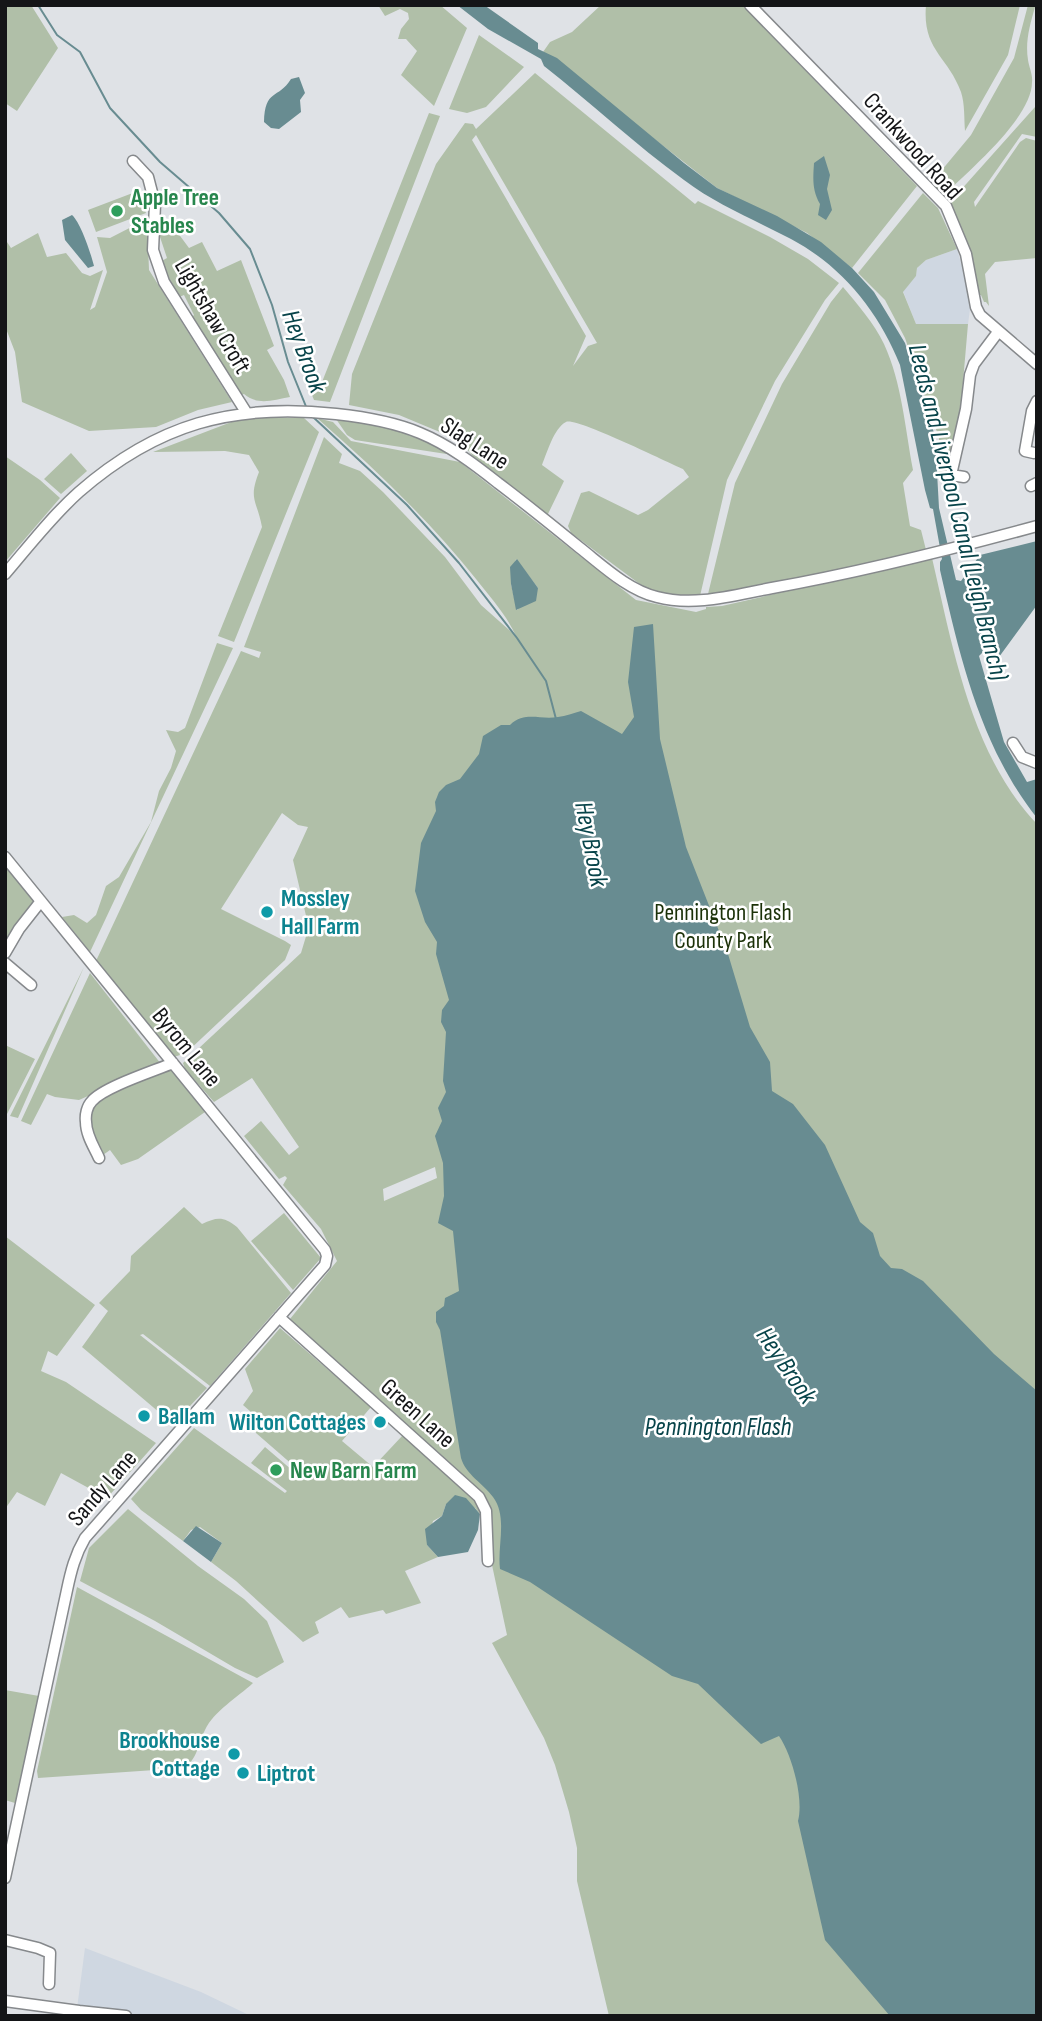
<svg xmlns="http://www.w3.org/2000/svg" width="1042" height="2021" font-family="'Sofia Sans Condensed',sans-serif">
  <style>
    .built { fill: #cfd7e1 }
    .green { fill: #b0bfa8; fill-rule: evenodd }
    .water { fill: #688c91 }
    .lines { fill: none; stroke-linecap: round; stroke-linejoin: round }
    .stream { stroke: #688c91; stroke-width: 2 }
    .minor-casing { stroke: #86898c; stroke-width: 13 }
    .minor { stroke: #fff; stroke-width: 10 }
    .leisure-dot { fill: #2e9e5b; stroke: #fff; stroke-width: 2.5 }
    .culture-dot { fill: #0f9aa8; stroke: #fff; stroke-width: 2.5 }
    .labels { text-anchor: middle; stroke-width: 5; stroke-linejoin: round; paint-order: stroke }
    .street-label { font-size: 24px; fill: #141517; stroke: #fff }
    .leisure-label { font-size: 24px; font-weight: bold; fill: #27864d; stroke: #fff; text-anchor: start }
    .culture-label { font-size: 24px; font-weight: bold; fill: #0d838f; stroke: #fff; text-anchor: start }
    .park-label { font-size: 24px; fill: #1b3108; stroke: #fff }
    .water-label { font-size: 26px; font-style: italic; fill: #08444a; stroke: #fff }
  </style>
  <rect width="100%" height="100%" fill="#dfe2e6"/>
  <path class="built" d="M957,249l12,42 1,18 -2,15h-52l-13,-33 13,-15 1,-8 9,-8z
    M85,1948l116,44 50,24h-175z"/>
  <path class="green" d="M5,5h26l27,43 -41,63 -12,-8z
    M378,5h62l27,23 -33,78 -33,-31 16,-24 -11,-12h-8l3,-10 8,-10 -1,-6 -8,-4 -15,7z
    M601,5h141l175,181 -65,82 -45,-35 -90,-45 -174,-136 7,-10 22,-10z
    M926,5h94l-12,50 -43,76c-1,-12 0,-27 -4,-39 -13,-36 -39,-42 -35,-87z
    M1028,5l7,2c-5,18 -10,34 -7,53 1,7 5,15 4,22 0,36 -63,88 -89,114l-12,-13 40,-48 43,-77z
    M479,35l45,32 -38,40 -19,6 -18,-4z
    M535,73l160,131 3,-3 72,36 38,22 31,24 -14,17 -50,81 -48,99 -27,116 -38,-2 -21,-9 -70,-52 -3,-7 13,-33 8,-2 49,24 10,-5 41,-33 -6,-8c-17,-7 -107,-52 -117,-47 -12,6 -19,31 -24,43l22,16 -17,35 -70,-55 -18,-21 -60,-25 -50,-10 3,-31 84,-210 29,-41 8,1 3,5zM476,135l121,208 -9,3 -15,20 13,-30 -114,-196z
    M1035,107l2,30 -15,-3 -48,68 1,5 45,-65 6,-4 11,3v117l-42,4 -10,12 4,32 -3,-4h-2l-3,-7h-3l-28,-93z
    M429,113l11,3 -110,286 -16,-2 -4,-10 10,-3z
    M138,191l8,22 -50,19 -8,-22z
    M923,193l15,15 19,41 -31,11 -9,8 -1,8 -13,16 13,32h52l-7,81 -15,69 -7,1v-37l-34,-100 -20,-38 -27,-27z
    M147,219l2,51 83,132 -34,8 -42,17 -67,4 -67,-29 -7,-50 -10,-26v-87l6,9 27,-15 9,24 19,-4 16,20 8,3 13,-6 -13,40 5,-3 12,-35 -10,-35 13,1z
    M172,225l17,23 13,-6 15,29 24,-11 33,86 -7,4 17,30 6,17c-17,3 -32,9 -46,-3l-6,2 -48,-77 4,-4 -10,-20 -7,3 -17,-36 7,-4 -8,-24z
    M843,287c15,18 31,36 41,57 18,39 21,84 29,126l-10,13 7,43 11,4 5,20 -161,37 -57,7 27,-111 47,-99 49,-82z
    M269,417l35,1 15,14 -85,210 -16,-6 44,-109c-5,-27 -14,-27 -3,-55l-10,-17 -24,-4 -72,1 81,-31z
    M317,418l16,4 18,19 109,21 176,138 60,12 10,-3v-2l16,-1 210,-48c21,90 39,197 105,266v1192h-428l-32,-135v-33l-8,-36 -14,-47 -11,-27 -52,-95 15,-8 -15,-70 -1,-52 -19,-30 -182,-164 47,-58 -16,-32 -38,-44 4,-7 -2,-2 -6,3 -35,-43 17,-15 28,34 10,-8 -47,-69 -38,24 -29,-33 -2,-6 118,-110 6,-20v-13l-14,-60 15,-33 -10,-2 -16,-12 -61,96 64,32 6,4 -6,15 -99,93 -12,4 -78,-96 145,-310 18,7 2,-6 -17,-5 80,-210 18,17 -3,9 21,8 23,21 62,65 36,48 35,31c-10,-22 -26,-39 -40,-57 -48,-60 -102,-111 -159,-161zM516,559l22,29 -21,22 -6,-26zM435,1167l2,11 -53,23 -1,-12z
    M336,419c43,5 79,15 117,36l-98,-15 -8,-5z
    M71,453l16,18 -26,23 -17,-15z
    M5,456l35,24 20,18 -55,64z
    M217,643l16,5 -143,304 -28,-35 12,-2 13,8 9,-8 10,-29 13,-9 32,-55 8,-31 12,-23 5,-17 -10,-21 12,2 7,-4z
    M5,866l30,35 -30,41z
    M84,967l-66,151 -8,-2z
    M90,973l71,91 -82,36 -24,-3 -8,-3 -16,31 -10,-4z
    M5,1045l30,14 -28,55 -2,-1z
    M171,1070l34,42 -67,47 -17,6 -11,-15 -7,5c-44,-58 27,-71 68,-85z
    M184,1207l18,17c15,-7 21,-8 35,3l54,66 -81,93 -67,-52 -3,1 67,53 -34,36 -91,-77 26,-36 -9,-8 31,-32 1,-15z
    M284,1213l37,45 -28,32 -42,-49z
    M5,1236l90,69 -38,51 -9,-5 -7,20 25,11 90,61 -49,55 -46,-25 -16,33 -28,-14 -12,17z
    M280,1328l91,79 -29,34 31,26 30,-32 74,65 3,7v7l-5,-6 -29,-4 -4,12 -9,5 -6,24 11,12 -33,14 16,32 -35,11 -3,-4 -34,8 -8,-11 -26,15 4,11 -16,9 -67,-61 -25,-19 11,-19 -22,-16 -9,3 -8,11 -42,-31 -10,-11 63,-71 91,65 2,-2 -36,-28 14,-16 34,29 3,-3 -46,-40 -5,-21 -8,-7 10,-14 -8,-22z
    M128,1509l70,57 46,33 23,22 17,41 -27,16 -22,-10 -80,-47 -75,-40 9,-33z
    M77,1587l176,96c-15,14 -39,28 -48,47 -7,13 -7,29 -21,38l-146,10 -1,-7z
    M5,1690l34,6 -24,107 -10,-3z"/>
  <path class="water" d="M457,5h27l54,38v6l19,9 127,105 33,25 60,28 44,26 31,26 22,24 31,51 30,93 4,72 17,72 5,1 19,-26 57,-14v64l-38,52 -16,-5 -4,4 25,86 23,40 10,-3v39c-57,-72 -77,-161 -97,-248v-8l2,-3 -9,-50 -3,-1 -5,-18 -25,-125c-21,-53 -58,-99 -109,-126 -36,-19 -74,-34 -107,-59 -48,-35 -93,-77 -140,-114l-3,-7 -53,-30z
    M299,77l6,16 -5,7 1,12 -22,17 -8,-1 -7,-6c1,-34 14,-22 27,-43z
    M824,156l6,19 -3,14 5,21 -6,10 -8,-5 2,-11c-8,-14 -7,-25 -6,-41z
    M72,215c9,8 19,39 22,51l-6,2 -23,-28 -3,-20z
    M517,559l21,29 -2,13 -20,9 -5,-26 -1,-17z
    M653,624l7,115 26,108 42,107 22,73 20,35 2,29 21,13 32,41 35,77 13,11 7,23 11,12 11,1 21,12 71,73 43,37v625h-147l-65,-76 -27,-119c6,-22 -6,-66 -19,-85l-18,8 -63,-60 -26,-8 -142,-94 -30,-13c-3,-23 8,-52 -7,-72 -10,-14 -27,-22 -32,-39l-21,-128 -4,-8v-10l8,-6 1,-8 14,-7 -6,-60 -15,-8 6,-27 -1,-33 -8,-27 7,-15 -4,-13 8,-16 -3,-11 3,-49 -5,-10 1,-12 7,-10 -13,-46 1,-12 -12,-20 -10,-31 6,-48 15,-32 -1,-9 4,-10 7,-7 14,-6 19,-25 4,-18 18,-11h9c15,-14 29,-5 48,-8 8,-1 15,-4 23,-6l41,23 12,-17 -6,-35 6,-55z
    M455,1495l11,3 14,16 -2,16 -10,22 -30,5 -11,-12 -2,-16 17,-13 4,-12z
    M196,1526l26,17 -11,19 -28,-21z"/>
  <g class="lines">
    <path class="stream" d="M38,5l19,30 23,17 30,56 50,54 59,51 31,36 22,56 16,57 19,47
      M312,416l95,89 52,58 58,75 29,43 10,38
      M5,1828h1"/>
    <defs>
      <path id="minor" d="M750,5l196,201 20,48 10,53 4,8 57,49
        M133,161l15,16 7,27 -2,46 11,32 82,130
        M1034,453l-9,-2 7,-40 5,-10
        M964,477l-13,-2 15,-66 4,-34 4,-11 24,-32
        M1031,486l6,-3
        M5,574c24,-28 47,-58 74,-82 78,-68 154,-89 257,-78 28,3 58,8 84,19 29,12 54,31 78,50 28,21 55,43 82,65 23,18 48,42 77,49 38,10 77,-2 115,-9 89,-16 177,-38 265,-62
        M1013,743l9,14 15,6
        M5,857l320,393 2,6 -2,9 -240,273c-10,17 -14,33 -18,52l-62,288
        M5,953l14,-24 22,-28
        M5,963l26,22
        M99,1158c-5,-11 -13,-23 -13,-36 -1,-7 1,-16 6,-21 12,-14 62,-30 81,-38
        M279,1317l200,180 7,14 2,50
        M5,1940l33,8 12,5 -1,31
        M5,2001l74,10 5,5
        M79,2011l47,5"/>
    </defs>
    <use href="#minor" class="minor-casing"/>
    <use href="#minor" class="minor"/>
  </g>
  <g class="leisure-dot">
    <circle cx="117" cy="211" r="7"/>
    <circle cx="276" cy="1470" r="7"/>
  </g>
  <g class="culture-dot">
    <circle cx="267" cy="912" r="7"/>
    <circle cx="144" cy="1416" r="7"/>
    <circle cx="380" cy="1422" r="7"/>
    <circle cx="234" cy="1754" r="7"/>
    <circle cx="243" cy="1773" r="7"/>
  </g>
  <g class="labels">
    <g class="street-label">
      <text transform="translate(913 146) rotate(48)" y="8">Crankwood Road</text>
      <text transform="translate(213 316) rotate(60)" y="8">Lightshaw Croft</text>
      <text transform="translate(475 443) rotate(33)" y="8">Slag Lane</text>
      <text transform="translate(187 1047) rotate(51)" y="8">Byrom Lane</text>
      <text transform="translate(418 1413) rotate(42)" y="8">Green Lane</text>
      <text transform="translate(102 1488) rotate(-49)" y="8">Sandy Lane</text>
    </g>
    <g class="leisure-label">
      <text x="131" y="205">Apple Tree<tspan x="131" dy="28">Stables</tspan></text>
      <text x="290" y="1478">New Barn Farm</text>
    </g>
    <g class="culture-label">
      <text x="281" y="906">Mossley<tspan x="281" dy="28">Hall Farm</tspan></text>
      <text x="158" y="1424">Ballam</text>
      <text x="366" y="1430" text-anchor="end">Wilton Cottages</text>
      <text x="220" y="1748" text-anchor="end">Brookhouse<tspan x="220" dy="28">Cottage</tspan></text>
      <text x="257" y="1781">Liptrot</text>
    </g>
    <g class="park-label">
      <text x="723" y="920">Pennington Flash<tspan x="723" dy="28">County Park</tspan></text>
    </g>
    <g class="water-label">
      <text transform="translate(305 351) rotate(70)" y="9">Hey Brook</text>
      <text transform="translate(959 512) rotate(76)" y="9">Leeds and Liverpool Canal (Leigh Branch)</text>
      <text transform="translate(592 844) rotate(79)" y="9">Hey Brook</text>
      <text transform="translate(787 1365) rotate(56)" y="9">Hey Brook</text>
      <text x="718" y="1435">Pennington Flash</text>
    </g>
  </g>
  <rect width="1042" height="2021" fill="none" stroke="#141517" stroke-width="14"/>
</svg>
